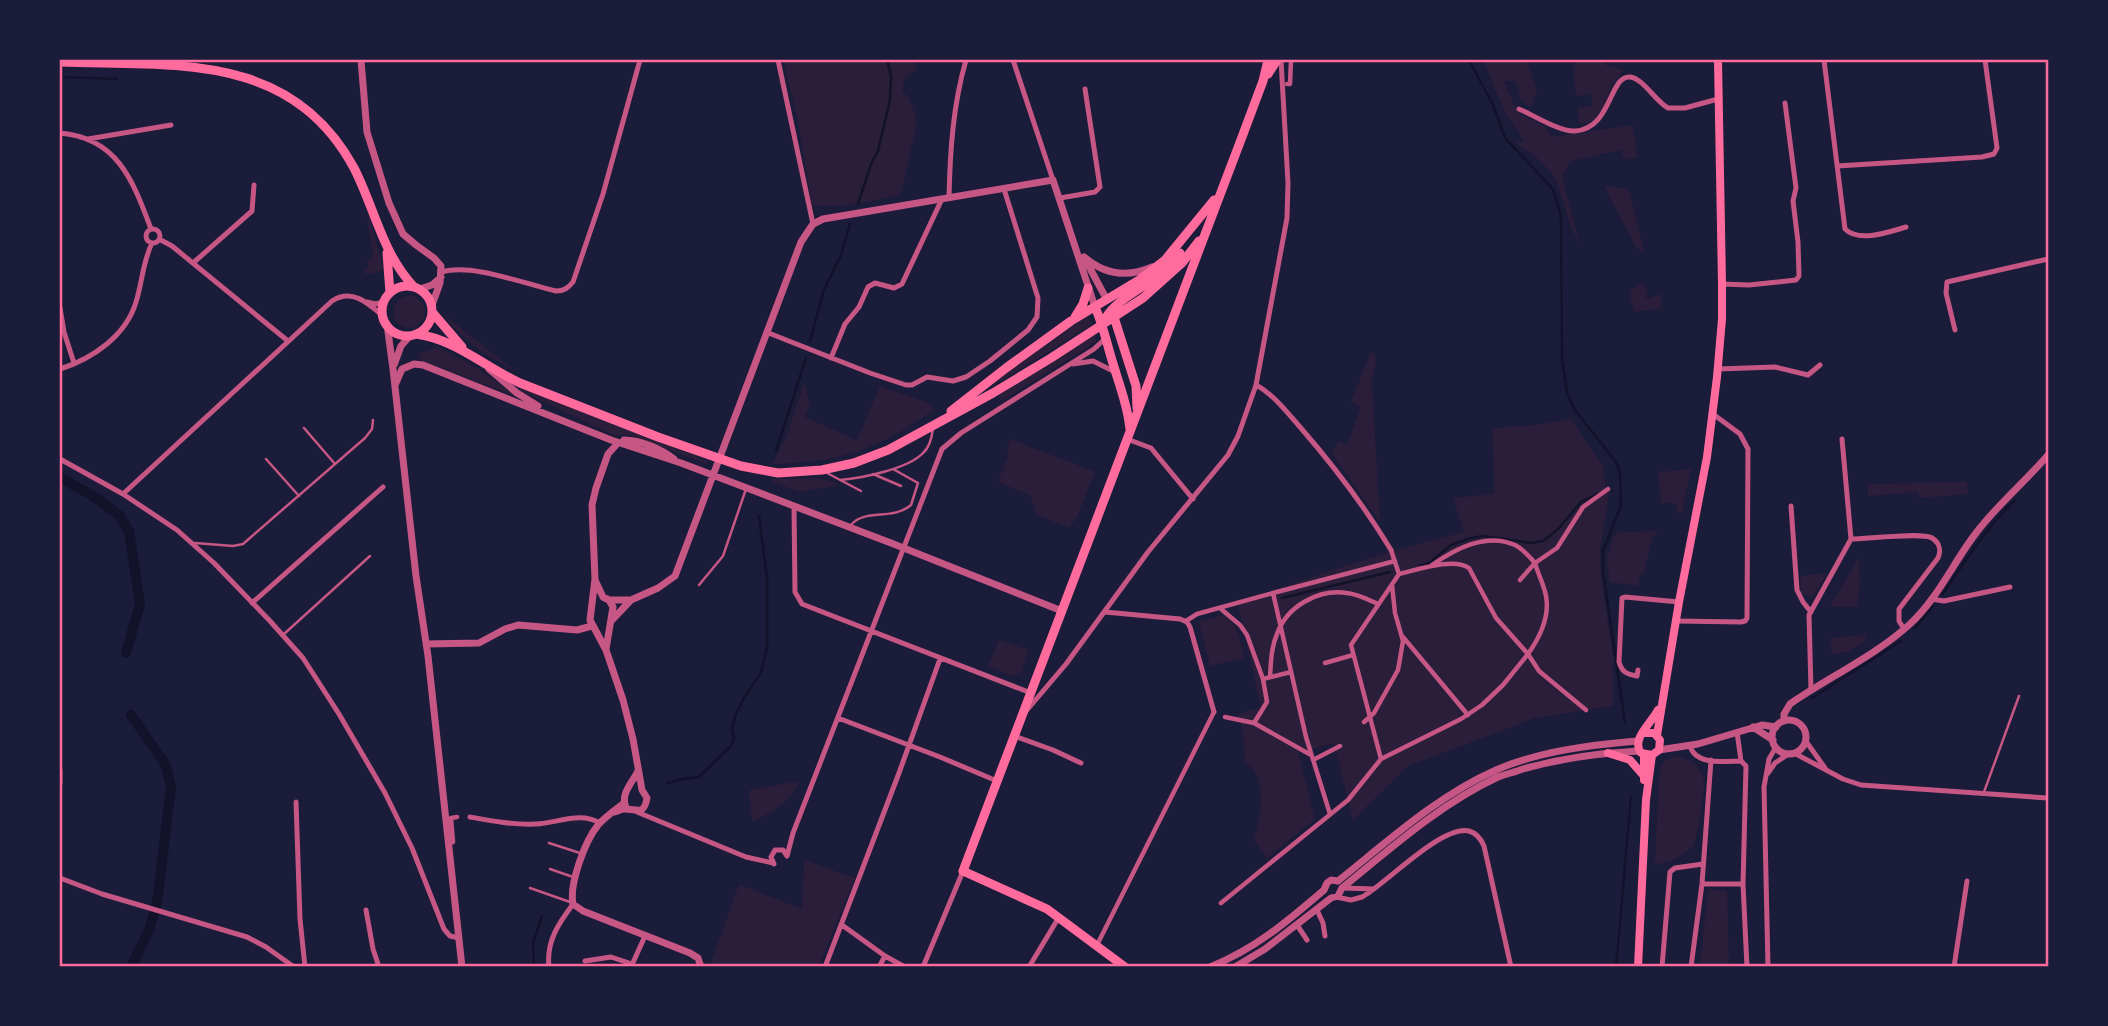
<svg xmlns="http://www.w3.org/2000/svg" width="2108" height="1026" font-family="'Fira Sans',sans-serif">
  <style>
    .green { fill: #2a1e3b }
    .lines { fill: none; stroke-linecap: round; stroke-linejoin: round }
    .stream { stroke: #12122b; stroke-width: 2.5 }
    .canal { stroke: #12122b; stroke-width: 10 }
    .service { stroke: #c65784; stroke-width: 2.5 }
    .pedestrian { stroke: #c65784; stroke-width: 4.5 }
    .minor { stroke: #c65784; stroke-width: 5 }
    .tertiary { stroke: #c65784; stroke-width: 7 }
    .secondary { stroke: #ff6b9d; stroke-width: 8 }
    .primary { stroke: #ff6b9d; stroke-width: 9 }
    .neatline { fill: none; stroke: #ff6b9d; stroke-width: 2.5 }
  </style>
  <rect width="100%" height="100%" fill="#1b1b3a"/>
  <path class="green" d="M783,60h131l3,10 -12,6 -3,15 7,6 8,24 -16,74 -50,10 -39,1 -14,-85z
    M1483,60h44l10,31 -6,17 -10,-7 -6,-20h-11l14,32 27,13 7,11 81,-12 4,32 -13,3 -3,-10 -51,11 -8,16 18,68 -10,-20 -11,-37 -7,-15 -16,-16 -21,-14 9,-2 -19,-28z
    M1574,60h31v5l19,5 -12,15 -10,27 -13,12 -10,-1 -1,-15 15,-3 -2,-11 -15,2 -3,-27 2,-2z
    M1604,186l25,3 16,66 -10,-9z
    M369,215l15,55 -15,5 -6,-3 6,-6 -3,-4 7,-6 -6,-40z
    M1641,283l6,5 -1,11 15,-5v14l-27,4 -5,-21z
    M393 312a16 16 0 1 1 32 0a16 16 0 1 1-32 0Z
    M443,314l74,58c-29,-15 -55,-31 -74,-58z
    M1088,316l4,9 -101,62 11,-11z
    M1095,335l1,7 -95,60 -3,-6z
    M439,347l39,21 39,29 -99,-38 2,-6z
    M1373,352l2,1 1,8 -4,20 8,141 -48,-68 6,-13 9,3 14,-37 -10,-5 19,-49z
    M804,383l6,23 -5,11 52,23 23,-54 50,17 4,7c-18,11 -37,25 -56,33 -34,16 -69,20 -106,21l15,-28z
    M520,388l188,73 -1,3 -79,-29 -13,1 -96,-46z
    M1571,419l32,47 3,24 4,-3 -10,63 1,26 12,81v49l-78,12 -127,48 -55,54 -19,-77 -36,10 17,66 -47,39 -14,-17c7,-28 15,-58 -9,-80l-2,-28 -5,-19 23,-7 -23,-103c74,-29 149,-53 226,-72l-11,-34 41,-4 -1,-66 43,-3z
    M1011,439l84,33 -18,45 -8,11 -32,-13 -7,-20 -32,-13 11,-30 -3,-2z
    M1691,469l-9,45h-4l-2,-11h-15l-3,-31z
    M819,478l18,5 -1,3 -36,6 -28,-10 1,-3z
    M1967,482l1,12 -49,4 -1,-6 -50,4 -1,-12z
    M1659,531l-7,7 -8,34 -4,4 -2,10 -28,-4 -3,-21 6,-24 6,-5z
    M1859,558l1,27 -3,22h-25l-1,-3z
    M1813,574h14l-14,23 -11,-3 -2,-17z
    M1225,615c14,12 15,26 19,43l-34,8 -11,-45z
    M1865,635l1,6 -18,11 -16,2 -2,-16z
    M999,640l29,10 -6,22 -10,4 -24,-10z
    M1680,756c9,3 17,9 22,18 6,13 -5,57 -8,72l-18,13 -21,6 4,-91 3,-9 5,-6z
    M799,781c-4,18 -28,31 -44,40h-3l-3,-29 1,-2z
    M804,860l51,18 -36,88h-109l29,-82 63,25z
    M1708,889l19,2 2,75h-29z"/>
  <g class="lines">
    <path class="stream" d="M1469,60l24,45 12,33 48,51 8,27 1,143 5,34 7,16 42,53 4,11 1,32 -18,46v20l22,152
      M60,77l57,2
      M858,204l13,-40 7,-13 12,-51 1,-24 -4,-16
      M810,341l14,-51 17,-35 9,-31
      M776,451l30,-93
      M1420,566l9,-3 22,-18 20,-7 12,-2 48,7 12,-2 15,-12 23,-27 16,-8
      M1942,595c23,-33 43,-67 73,-95
      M1282,598l108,-26
      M1915,628l18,-22
      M1812,698l89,-57
      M667,783l16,-4 16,-2 32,-31 3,-7 -2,-10 4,-15 8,-16 17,-25 6,-26v-70l-8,-61
      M534,967l-1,-24 9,-27
      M1616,967l15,-170"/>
    <path class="canal" d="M60,477l36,21 23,17 10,16 11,73 -14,49
      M131,715l35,50 5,22 -14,116 -8,27 -18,37"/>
    <path class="service" d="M304,428l31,36
      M266,459l33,37
      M827,473l34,18
      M873,474l28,12
      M840,480c22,-2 68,-11 83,-27 7,-6 9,-16 10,-25
      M851,525c14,-17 42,-4 60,-20l7,-22 -25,-14
      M195,543l38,3 10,-2 122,-106 7,-9 1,-9
      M699,585l24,-29 23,-67
      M284,634l86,-78
      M1984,792l35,-96
      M549,843l34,11
      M550,869l23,8
      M530,888l40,14"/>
    <path class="pedestrian" d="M1287,84h3l1,-24
      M1535,563c3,11 9,22 11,33 4,21 -6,41 -18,58l11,17 47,39
      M1432,565c23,-16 54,-33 83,-20 8,4 14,11 20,18l22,-15 26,-41 25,-18
      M1520,580l14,-16
      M1221,609l19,16 7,10 16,44 28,-7
      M1186,621l11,-7 76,-21
      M1403,637l65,78
      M1325,663l28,-8
      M1270,677c1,-15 1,-29 7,-43 10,-28 41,-45 70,-41 11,1 22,7 31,11
      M1263,679l4,23 -13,21 57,32
      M1225,717l29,6
      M1364,722l10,-9 24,-43 5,-29 -8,-28 -3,-28
      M1381,759l-30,-114 48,-71 -8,-24
      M1313,760l27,-14
      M1330,814l-24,-77 -33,-144 122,-32
      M450,843l3,-1 -2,-24 6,-1
      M1221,903l127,-103 33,-41 80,-40 21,-14 21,-20 25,-31 -32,-36 -27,-50c-15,-11 -52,2 -70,6
      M1097,945l117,-233"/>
    <path class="minor" d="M778,60l35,164
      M1013,60l40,120
      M1824,60l21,169c14,14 44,3 61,-2
      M1519,109c14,6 41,23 56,22 37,-2 34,-56 55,-54 13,1 26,25 38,31h17l33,-9
      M60,133c58,5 73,48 91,96
      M88,139l83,-14
      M1837,166l145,-9 12,-3 3,-6 -12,-88
      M949,198c1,-47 4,-93 17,-138
      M1060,198l35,-6 5,-5 -15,-98
      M146 236a7 7 0 1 1 14 0a7 7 0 1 1-14 0Z
      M159,239l13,7 116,95
      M193,263l59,-52 2,-26
      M442,272c29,-9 83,12 114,19 8,0 12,-3 17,-9l30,-88 37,-134
      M1722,284l27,1 47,-5 3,-4 -1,-34 -5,-41 3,-13 -11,-85
      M367,302l8,2 9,-2
      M60,308l4,24 10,31
      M1955,330l-9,-37 1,-11 101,-23
      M766,332l104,41 36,12h6l15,-8 26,4 13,-4 24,-16 38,-31 9,-13 1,-19 -34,-109
      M831,358l14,-34 14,-17 9,-20 7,-4 19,5 8,-4 40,-85
      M1073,364l20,-3 22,11
      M60,369c32,-10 66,-33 76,-67 6,-19 7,-41 16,-59
      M1718,369l57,-2 33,8 12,-10
      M1256,385c17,9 31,27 44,42 33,38 65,80 91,123
      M1127,439l24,9 42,51
      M60,459l63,35 54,36 37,33 56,58 33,37 36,56 46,79 27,55 32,81 6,7 9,2
      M123,494l209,-193c20,-13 36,2 51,15
      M1791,506l6,84 6,12 8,10
      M794,507l1,85 7,12 229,89
      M1851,539c15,0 71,-7 81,-1 8,5 9,13 6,20l-39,51v12l5,8
      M1931,599l13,2 66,-14
      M252,603l131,-116
      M1105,612l75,7 7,3 3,5 24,85
      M1676,621l65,1 4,-1 2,-3 1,-169 -8,-15 -27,-20
      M1638,670l-1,6c-11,-2 -15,-4 -18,-14l3,-64 3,-1 54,5
      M1811,690l-2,-75 42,-76 -9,-100
      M1027,710l39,-46 82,-112 80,-97 10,-19 18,-51 31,-167 1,-35 -7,-123
      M838,718l102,39 57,24
      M1737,732l4,29 5,5 -3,118
      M1014,736l39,14 28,13
      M1805,740l20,28
      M1690,746c6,20 35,15 51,15
      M1794,753l49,26 18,6 187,13
      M60,770v13
      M1768,773l7,-10 15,-10
      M296,802l4,117 5,48
      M637,812l109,45 27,6
      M470,817c22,4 43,8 66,7 22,-1 44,-13 64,-1
      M774,864l-3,-7 4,-7h8l4,6 6,-23 149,-384 19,-16 133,-84 12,-11
      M60,878l42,16 145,43 19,10 28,20
      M1702,884h41l4,83
      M1342,888l32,1
      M1336,897l15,3 11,-3c24,-13 79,-72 107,-66 7,2 12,8 15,15l27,121
      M366,910l7,39 6,18
      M1317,910l6,13 2,13
      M842,925l43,31 20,11
      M1297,925l10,15
      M585,961l26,-4 21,7
      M549,967c-3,-26 10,-44 24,-63
      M631,967l14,-31
      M825,967l74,-194 41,-114
      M879,967l6,-11
      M923,967l40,-96
      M1029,967l30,-50
      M1662,967l8,-95 5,-4 28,-4
      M1691,967l11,-83 9,-124
      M1768,967l-4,-180 5,-28 7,-12
      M1954,967l13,-86"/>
    <path class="tertiary" d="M361,60l6,72 22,71 14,31 13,11 18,13 7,8 -1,17 -8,22
      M1084,257c21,18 43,21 68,10
      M1086,261l21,39
      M420,289l12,-4 9,-8
      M387,324l6,45 23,207 12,80 34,311
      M394,365l7,-19 9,-10
      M489,369l28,24 21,13
      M395,385l7,-16 12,-5 9,1 188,75 70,23 210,80 171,68
      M624,440c17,0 37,9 50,19
      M595,580l8,17 6,3 4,7 -7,42
      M609,600h22
      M612,620l19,-20 27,-12 17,-12 126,-334 12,-18 10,-5 230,-39 42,127
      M426,644l53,-1 26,-14 13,-4 59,5 15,-4
      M1772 737a17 17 0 1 1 34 0a17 17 0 1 1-34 0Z
      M1784,721v-7l6,-10c39,-27 85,-48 120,-80 28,-26 43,-61 66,-91 21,-28 49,-51 72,-78
      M1753,727l20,13
      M1659,750l39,-6 64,-19 14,2
      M624,803c-9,7 -19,14 -26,22 -13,16 -29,59 -25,79l10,7 107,42 8,5 3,9
      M626,807c-6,-13 6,-24 12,-36
      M614,812c4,-1 7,-3 11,-3 12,0 19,7 22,-11l-5,-8 -9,-51 -10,-39 -17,-50 -16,-30 5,-41 -3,-74 4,-17 12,-34 10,-11
      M1338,881c49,-39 99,-85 158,-111 44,-19 94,-25 141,-29
      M1210,967c45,-18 78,-46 114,-77l3,-7 4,-3 7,1
      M1235,967l30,-18 66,-51 7,-2 4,-8c49,-40 98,-84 156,-111 8,-3 17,-5 25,-8 39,-11 76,-16 116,-18"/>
    <path class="secondary" d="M1644,733h10l6,7 -1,10 -7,5 -11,-2c-10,-14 9,-28 17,-43
      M1657,735l22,-133 28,-145 10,-80 5,-58v-35l-4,-224
      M1608,753l22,7 14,16
      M1644,780v-25
      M1638,967l8,-167 6,-45"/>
    <path class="primary" d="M60,62c113,4 231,-11 294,106 21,41 28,85 60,119
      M1268,74l9,-14
      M387,253l3,40
      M382 311a25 25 0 1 1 50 0a25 25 0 1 1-50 0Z
      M1095,307c9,20 13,42 20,63 6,20 13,37 15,59
      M432,312l30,35
      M1113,314l23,72 1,22
      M1075,317l8,-13 5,-16
      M1103,323c9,-21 34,-31 51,-45 10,-8 18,-16 26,-25
      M416,334c39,5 69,33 104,49l138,54 83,29 37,7 44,-3 32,-7 34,-13 105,-57 58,-35 92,-60 39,-35 17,-22
      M951,411l55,-43 65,-47 68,-41 26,-20 49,-60
      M1125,967l-78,-58 -84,-38 279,-734 21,-56 5,-21"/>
  </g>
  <rect width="2108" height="1026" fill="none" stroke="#1b1b3a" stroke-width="122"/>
  <rect x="61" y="61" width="1986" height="904" class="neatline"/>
</svg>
